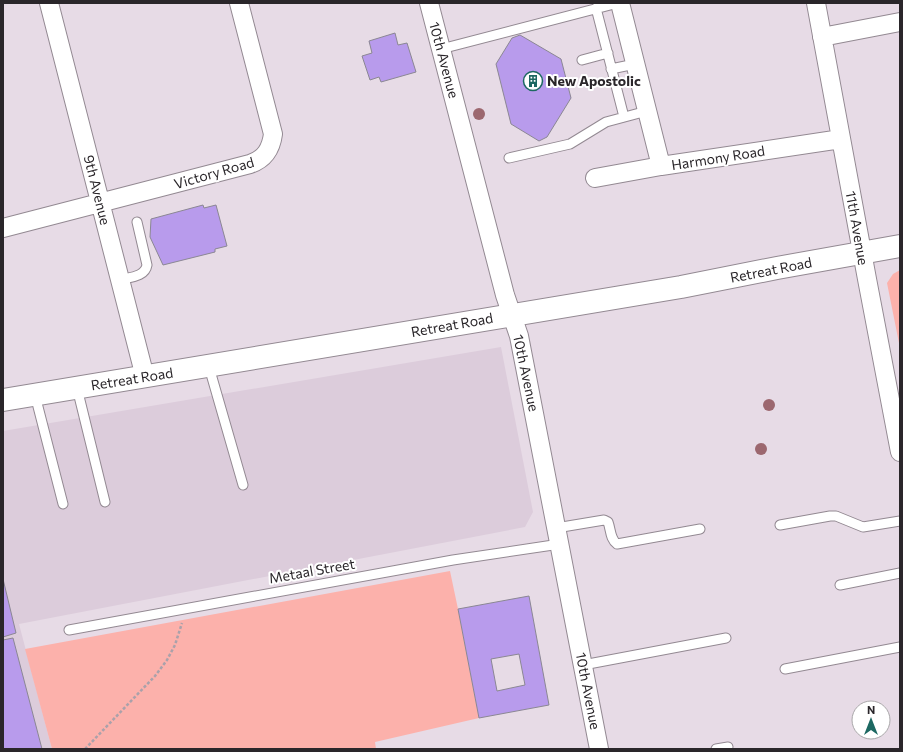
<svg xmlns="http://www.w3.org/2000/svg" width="903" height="752" font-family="Commissioner,sans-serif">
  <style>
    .built { fill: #dcccdb }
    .green { fill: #fcb1ab }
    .building { fill: #b89bec; stroke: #8b8793; fill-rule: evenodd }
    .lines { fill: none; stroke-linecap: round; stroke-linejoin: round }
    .service-casing { stroke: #938992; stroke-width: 11 }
    .minor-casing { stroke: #938992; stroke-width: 20 }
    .secondary-casing { stroke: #938992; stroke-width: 24 }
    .path { stroke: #aaa1aa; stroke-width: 2.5; stroke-dasharray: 3 2; stroke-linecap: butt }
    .service { stroke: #fff; stroke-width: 9 }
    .minor { stroke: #fff; stroke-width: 18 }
    .secondary { stroke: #fff; stroke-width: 22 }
    .tree { fill: #9c676f }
    .labels { text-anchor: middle; stroke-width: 4; stroke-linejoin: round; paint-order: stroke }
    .street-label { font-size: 14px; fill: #2a262a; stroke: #fff }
    .poi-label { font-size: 14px; font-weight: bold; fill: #2a262a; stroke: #fff; text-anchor: start }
  </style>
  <rect width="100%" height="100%" fill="#e7dbe6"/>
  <path class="built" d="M501,347l32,165 -8,15 -506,97 33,125h-49v-318z"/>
  <path class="green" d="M900,270v78l-13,-65 6,-9z
    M450,571l8,38 21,109 -104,24 1,7h-324l-27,-100z"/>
  <path class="building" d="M395,33l3,12 9,-2 9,29 -35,10 -2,-5 -9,3 -8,-24 10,-3 -3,-12z
    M520,35l41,24 10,39 -24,39 -8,4 -28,-17 -15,-60 16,-26z
    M203,205l1,3 12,-3 11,41 -12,3v3l-52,13 -13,-28 1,-18z
    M3,579l13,54 -13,4z
    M529,596l20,109 -70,13 -21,-109zM519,654l6,31 -28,6 -6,-32z
    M13,638l29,111h-39v-109z"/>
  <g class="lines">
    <defs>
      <path id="service" d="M596,8l28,109
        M441,49l177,-46
        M582,60l26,-7
        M611,69l24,-5
        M509,158l61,-14 36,-22 41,-11
        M119,280c11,-3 26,-3 28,-15l-10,-43
        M209,367l34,118
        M77,388l28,114
        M35,395l28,109
        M780,525l50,-9h6l27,11 37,-6
        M556,528l48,-8 4,2c3,8 2,17 9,22l83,-15
        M840,585l60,-12
        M69,630l384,-70 107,-16
        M583,665l143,-27
        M785,669l115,-22
        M716,749l12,-2"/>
      <path id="minor" d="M49,3l96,374
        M429,3l76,292 14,41 80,413
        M620,3l41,163
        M816,3l51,276 33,173
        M822,37l78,-15
        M595,178l66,-12 180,-27
        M3,228l247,-64c15,-5 21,-15 23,-30l-34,-131"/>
      <path id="secondary" d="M3,400l678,-113 96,-19 123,-22"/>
    </defs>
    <use href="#service" class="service-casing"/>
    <use href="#minor" class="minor-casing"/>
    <use href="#secondary" class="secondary-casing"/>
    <path class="path" d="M85,749l70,-73 12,-16 8,-15 7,-22"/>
    <use href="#service" class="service"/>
    <use href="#minor" class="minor"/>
    <use href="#secondary" class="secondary"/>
  </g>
  <g class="tree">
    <circle cx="479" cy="114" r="6"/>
    <circle cx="769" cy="405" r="6"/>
    <circle cx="761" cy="449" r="6"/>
  </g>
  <defs>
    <symbol id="building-ring" viewBox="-11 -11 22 22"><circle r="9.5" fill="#fff" stroke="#1d6862" stroke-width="1.5"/><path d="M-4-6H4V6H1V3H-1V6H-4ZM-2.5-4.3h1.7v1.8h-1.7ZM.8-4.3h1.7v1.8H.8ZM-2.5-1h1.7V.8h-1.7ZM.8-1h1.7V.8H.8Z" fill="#1d6862"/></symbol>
  </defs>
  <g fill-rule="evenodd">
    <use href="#building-ring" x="522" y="70" width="22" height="22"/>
  </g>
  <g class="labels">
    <g class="street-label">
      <text transform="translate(444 60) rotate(75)" y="5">10th Avenue</text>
      <text transform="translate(718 158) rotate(-9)" y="5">Harmony Road</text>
      <text transform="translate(214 173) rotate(-16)" y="5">Victory Road</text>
      <text transform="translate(97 190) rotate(76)" y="5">9th Avenue</text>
      <text transform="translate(857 228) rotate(80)" y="5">11th Avenue</text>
      <text transform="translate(771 270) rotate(-11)" y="5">Retreat Road</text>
      <text transform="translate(452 325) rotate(-10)" y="5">Retreat Road</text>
      <text transform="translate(526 373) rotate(78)" y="5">10th Avenue</text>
      <text transform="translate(132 379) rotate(-9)" y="5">Retreat Road</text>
      <text transform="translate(312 571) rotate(-10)" y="5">Metaal Street</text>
      <text transform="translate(588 691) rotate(79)" y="5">10th Avenue</text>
    </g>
    <g class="poi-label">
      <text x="547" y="86">New Apostolic</text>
    </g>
  </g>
  <rect width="903" height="752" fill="none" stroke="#2a262a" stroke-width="8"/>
  <g transform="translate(871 720)"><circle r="19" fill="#ffffff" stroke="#aaa8aa"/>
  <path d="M0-3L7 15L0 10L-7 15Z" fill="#1d6862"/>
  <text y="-6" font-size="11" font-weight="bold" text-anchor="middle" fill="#2a262a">N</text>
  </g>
</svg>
